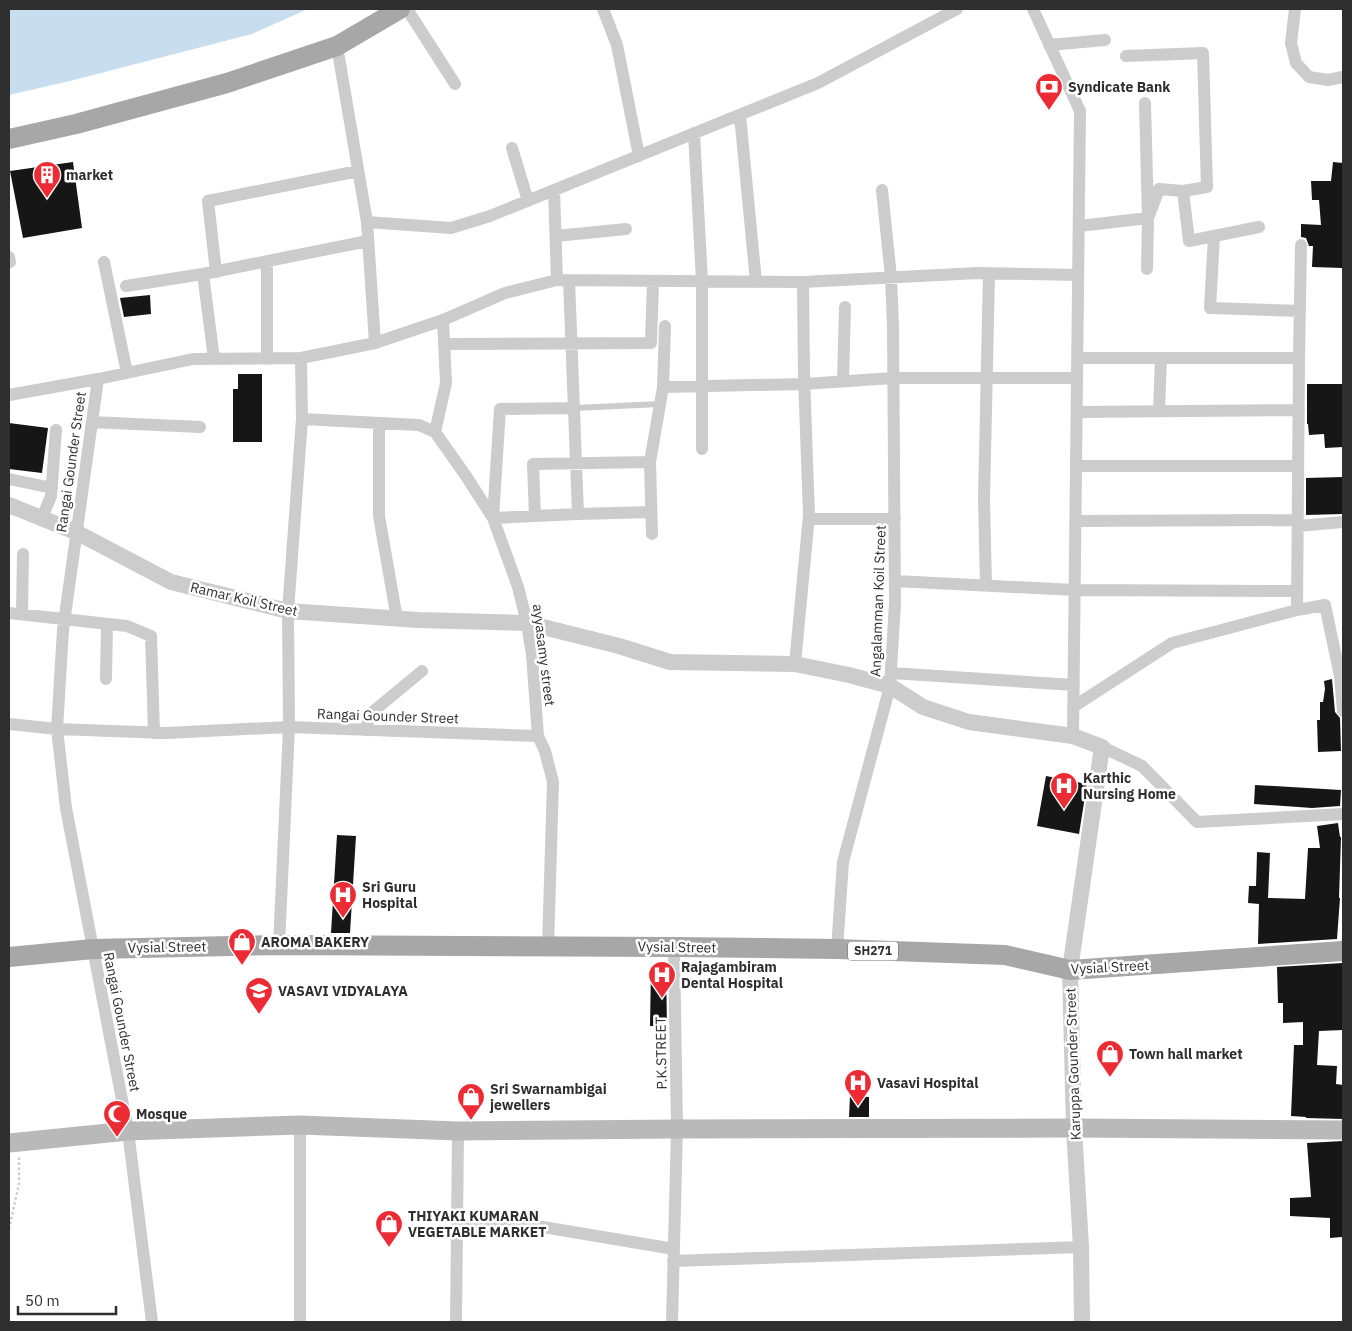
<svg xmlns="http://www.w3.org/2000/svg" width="1352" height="1331" font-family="'IBM Plex Sans',sans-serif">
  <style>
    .water { fill: #c8deee }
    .building { fill: #161616 }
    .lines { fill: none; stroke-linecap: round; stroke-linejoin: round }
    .path { stroke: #ccc; stroke-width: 2.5; stroke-dasharray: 2.5 2.5; stroke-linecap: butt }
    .service { stroke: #ccc; stroke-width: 6 }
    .minor { stroke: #ccc; stroke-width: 12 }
    .tertiary { stroke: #ccc; stroke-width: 16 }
    .secondary { stroke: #b9b9b9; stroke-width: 19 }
    .primary { stroke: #a7a7a7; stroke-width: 20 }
    .labels { text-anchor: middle; stroke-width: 5; stroke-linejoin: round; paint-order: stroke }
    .shield { fill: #fff; stroke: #6d6d6d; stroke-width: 1 }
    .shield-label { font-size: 12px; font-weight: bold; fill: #2f2f2f }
    .poi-label { font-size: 14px; font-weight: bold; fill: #2f2f2f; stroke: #fff; text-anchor: start }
    .street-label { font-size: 14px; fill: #2f2f2f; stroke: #fff }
  </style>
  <rect width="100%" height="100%" fill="#fff"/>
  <path class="water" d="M9,9h299l-56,25 -182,47 -61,14z"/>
  <path class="building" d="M73,162l9,66 -59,10 -13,-67z
    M1333,162l10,1v105l-31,-1 1,-21h-4l-3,-8 -5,-1v-13l20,1 -2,-25h-7l-1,-19h20z
    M150,295l1,19 -27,3 -4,-19z
    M238,374h24v68h-29v-53h5z
    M1307,384h36v63l-18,1 -1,-14 -15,1 -1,-11h-1z
    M9,423l39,5 -6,45 -33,-4z
    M1343,477v37l-37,1v-37z
    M1332,679l3,33 5,6 1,33 -23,1 -1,-32h3v-18h3l2,-13 -1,-8z
    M1046,776l41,8 -8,50 -42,-8z
    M1255,785l86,5 -1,16 -28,2 -58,-4z
    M1338,823l2,14h1l-2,61h1l-3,41 -79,5 1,-40 -11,-1 1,-17h7l1,-34 13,1 -2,45 37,1 3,-51h12l-3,-22z
    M337,835l19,1 -6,97h-19z
    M1343,963v67l-24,1 -2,34 20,1 -1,18 7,1v34l-37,-1v-1l-15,-1 3,-71h9v-23l-20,1v-20h-5l-1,-36z
    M651,969l15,1 1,56h-17z
    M850,1096l19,1v20h-20z
    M1343,1141l-1,96 -12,1v-20l-40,-2v-18l21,-1 -4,-54z"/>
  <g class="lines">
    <path class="path" d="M9,1229l10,-45v-28"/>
    <path class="service" d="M574,408l86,-4"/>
    <path class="minor" d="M407,9l48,75
      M603,9l14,36 22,111
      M1033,9l47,102 -7,625
      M1295,9l-4,34 5,20 13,14 19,3 15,-3
      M1049,45l56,-5
      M337,46l30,176 84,6 39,-12 328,-133 139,-74
      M1126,56l77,-3 4,134 -24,4
      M1145,103l3,115 -1,51
      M740,115l16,167
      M694,133l8,148v168
      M512,148l16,53
      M554,190l3,90
      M367,222l8,121
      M1079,226l69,-8 11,-29 24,2 6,50 70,-14
      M556,236l70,-7
      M1214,236l-4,72 90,3
      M9,257l1,5
      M104,262l23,111
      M267,262v97
      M216,272l-8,-71 150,-30
      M569,280l9,234 -85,4 7,-109 74,-1
      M126,286l77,-12
      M444,344l207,-1 2,-62
      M301,358l74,-15 68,-23 62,-27 52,-13 246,2 175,-9 100,2
      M1299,358l2,-113
      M214,359l-11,-85 165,-33
      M98,379l-35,251 -6,99 9,79 62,323 24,191
      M843,381l2,-74
      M663,387l141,-3 89,-6h184
      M9,395l89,-16 95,-20 108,-1 1,61 -14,192 1,116 -10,218
      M1159,411l2,-53
      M1077,412l222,-2
      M302,419l117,6 16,7 31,44 27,42 25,69 9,36 5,32 6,81 7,15 8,31 -5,164
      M92,422l108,5
      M379,423v93l18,103
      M435,432l11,-49 -3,-63
      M1076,466h222
      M9,479l43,9
      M578,514l73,-2
      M535,516l-2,-52 117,-2
      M42,518l9,-22 5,-66
      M809,519h86
      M1076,521l222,-1
      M1298,526l45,-4
      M652,534l-2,-72 13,-75 2,-61
      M895,581l180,9 222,1
      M986,586l-2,-87 5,-225
      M1297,610l28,-5 15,71 3,35
      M9,613l118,13 24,10 3,97
      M22,614l1,-60
      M795,664l14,-149 -5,-139 -1,-94
      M891,673l183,12
      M106,679l1,-55
      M1073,707l99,-64 125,-33 2,-252h-222
      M9,724l48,5 109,4 123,-6 249,9
      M366,730l4,-16 52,-43
      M1102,747l40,19 55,56 146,-8
      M837,949l6,-87 47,-176 5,-83 -2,-277 -2,-49 -9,-87
      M457,1227h86l131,22
      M673,1261l408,-14
      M300,1322v-197
      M456,1322l2,-191
      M672,1322l5,-193 -3,-182"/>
    <path class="tertiary" d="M9,505l67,27 95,50 117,29 130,9 109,3 92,23 51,16 125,2 54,11 41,11 33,21 46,15 104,14 29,11 -32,223 4,158 7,119 1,75"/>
    <path class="secondary" d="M9,1143l119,-12 172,-6 158,6 219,-2 397,-1 269,2"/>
    <path class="primary" d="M9,139l67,-15 151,-41 110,-37 63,-37
      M9,957l84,-8 186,-4 395,2 163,2 168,6 65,15 273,-19"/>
  </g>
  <defs>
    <symbol id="bank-pin" viewBox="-11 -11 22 30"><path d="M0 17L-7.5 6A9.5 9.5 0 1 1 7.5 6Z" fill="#ed2b35" stroke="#fff"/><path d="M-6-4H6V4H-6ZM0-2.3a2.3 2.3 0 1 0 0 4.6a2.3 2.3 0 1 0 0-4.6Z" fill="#fff"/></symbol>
    <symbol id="building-pin" viewBox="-11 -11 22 30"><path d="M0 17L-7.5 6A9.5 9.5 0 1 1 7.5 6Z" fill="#ed2b35" stroke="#fff"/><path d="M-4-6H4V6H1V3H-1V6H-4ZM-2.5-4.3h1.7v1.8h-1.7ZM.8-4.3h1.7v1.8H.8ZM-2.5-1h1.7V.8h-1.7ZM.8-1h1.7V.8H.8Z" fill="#fff"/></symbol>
    <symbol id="hospital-pin" viewBox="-11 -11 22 30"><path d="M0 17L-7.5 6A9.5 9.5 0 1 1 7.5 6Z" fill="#ed2b35" stroke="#fff"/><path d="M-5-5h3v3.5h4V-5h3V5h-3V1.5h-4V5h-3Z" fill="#fff"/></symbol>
    <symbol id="shop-pin" viewBox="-11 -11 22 30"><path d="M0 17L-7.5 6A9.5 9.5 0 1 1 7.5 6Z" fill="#ed2b35" stroke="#fff"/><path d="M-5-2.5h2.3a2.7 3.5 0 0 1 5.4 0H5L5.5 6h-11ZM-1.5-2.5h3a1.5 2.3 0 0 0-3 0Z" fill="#fff"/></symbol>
    <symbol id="school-pin" viewBox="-11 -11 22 30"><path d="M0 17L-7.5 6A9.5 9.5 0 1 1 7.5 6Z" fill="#ed2b35" stroke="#fff"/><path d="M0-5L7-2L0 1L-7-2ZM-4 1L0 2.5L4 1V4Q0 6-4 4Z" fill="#fff"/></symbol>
    <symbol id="mosque-pin" viewBox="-11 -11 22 30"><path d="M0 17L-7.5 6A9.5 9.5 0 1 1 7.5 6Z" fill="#ed2b35" stroke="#fff"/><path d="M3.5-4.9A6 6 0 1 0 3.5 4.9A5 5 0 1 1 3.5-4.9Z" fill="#fff"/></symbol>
  </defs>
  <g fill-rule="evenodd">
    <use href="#bank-pin" x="1033" y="71" width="32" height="43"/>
    <use href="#building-pin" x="31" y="159" width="32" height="43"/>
    <use href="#hospital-pin" x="1048" y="770" width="32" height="43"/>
    <use href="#hospital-pin" x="327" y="879" width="32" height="43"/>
    <use href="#shop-pin" x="226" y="926" width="32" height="43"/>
    <use href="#hospital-pin" x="646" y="959" width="32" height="43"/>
    <use href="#school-pin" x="243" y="975" width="32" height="43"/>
    <use href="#shop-pin" x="1094" y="1038" width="32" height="43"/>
    <use href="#hospital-pin" x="842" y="1067" width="32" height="43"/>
    <use href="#shop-pin" x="455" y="1081" width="32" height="43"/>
    <use href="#mosque-pin" x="101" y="1098" width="32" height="43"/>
    <use href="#shop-pin" x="373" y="1208" width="32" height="43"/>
  </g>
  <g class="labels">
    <rect class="shield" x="848" y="941.5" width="50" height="19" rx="4"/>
    <g class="shield-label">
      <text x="873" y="955">SH271</text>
    </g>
    <g class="poi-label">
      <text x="1068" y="92">Syndicate Bank</text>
      <text x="66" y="180">market</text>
      <text x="1083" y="783">Karthic<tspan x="1083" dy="16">Nursing Home</tspan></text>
      <text x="362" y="892">Sri Guru<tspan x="362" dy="16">Hospital</tspan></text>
      <text x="261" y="947">AROMA BAKERY</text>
      <text x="681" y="972">Rajagambiram<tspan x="681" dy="16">Dental Hospital</tspan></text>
      <text x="278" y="996">VASAVI VIDYALAYA</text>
      <text x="1129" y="1059">Town hall market</text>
      <text x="877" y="1088">Vasavi Hospital</text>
      <text x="490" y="1094">Sri Swarnambigai<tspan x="490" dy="16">jewellers</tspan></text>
      <text x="136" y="1119">Mosque</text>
      <text x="408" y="1221">THIYAKI KUMARAN<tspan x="408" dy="16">VEGETABLE MARKET</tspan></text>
    </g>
    <g class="street-label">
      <text transform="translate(71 462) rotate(-82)" y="5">Rangai Gounder Street</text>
      <text transform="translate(244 599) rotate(13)" y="5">Ramar Koil Street</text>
      <text transform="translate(878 601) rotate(-88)" y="5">Angalamman Koil Street</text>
      <text transform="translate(544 655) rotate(83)" y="5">ayyasamy street</text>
      <text transform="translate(388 716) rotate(2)" y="5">Rangai Gounder Street</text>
      <text transform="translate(167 947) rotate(-1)" y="5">Vysial Street</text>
      <text transform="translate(677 947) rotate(1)" y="5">Vysial Street</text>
      <text transform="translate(1110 967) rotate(-3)" y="5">Vysial Street</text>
      <text transform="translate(122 1022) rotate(79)" y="5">Rangai Gounder Street</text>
      <text transform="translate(661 1053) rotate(-91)" y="5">P.K.STREET</text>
      <text transform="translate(1073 1064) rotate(-92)" y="5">Karuppa Gounder Street</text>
    </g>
  </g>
  <rect width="1352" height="1331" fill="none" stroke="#2f2f2f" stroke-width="20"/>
  <path d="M18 1306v8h98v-8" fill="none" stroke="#2f2f2f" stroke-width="2.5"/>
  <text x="25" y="1306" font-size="15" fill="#2f2f2f" stroke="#ffffff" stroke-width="4" paint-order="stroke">50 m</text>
</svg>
